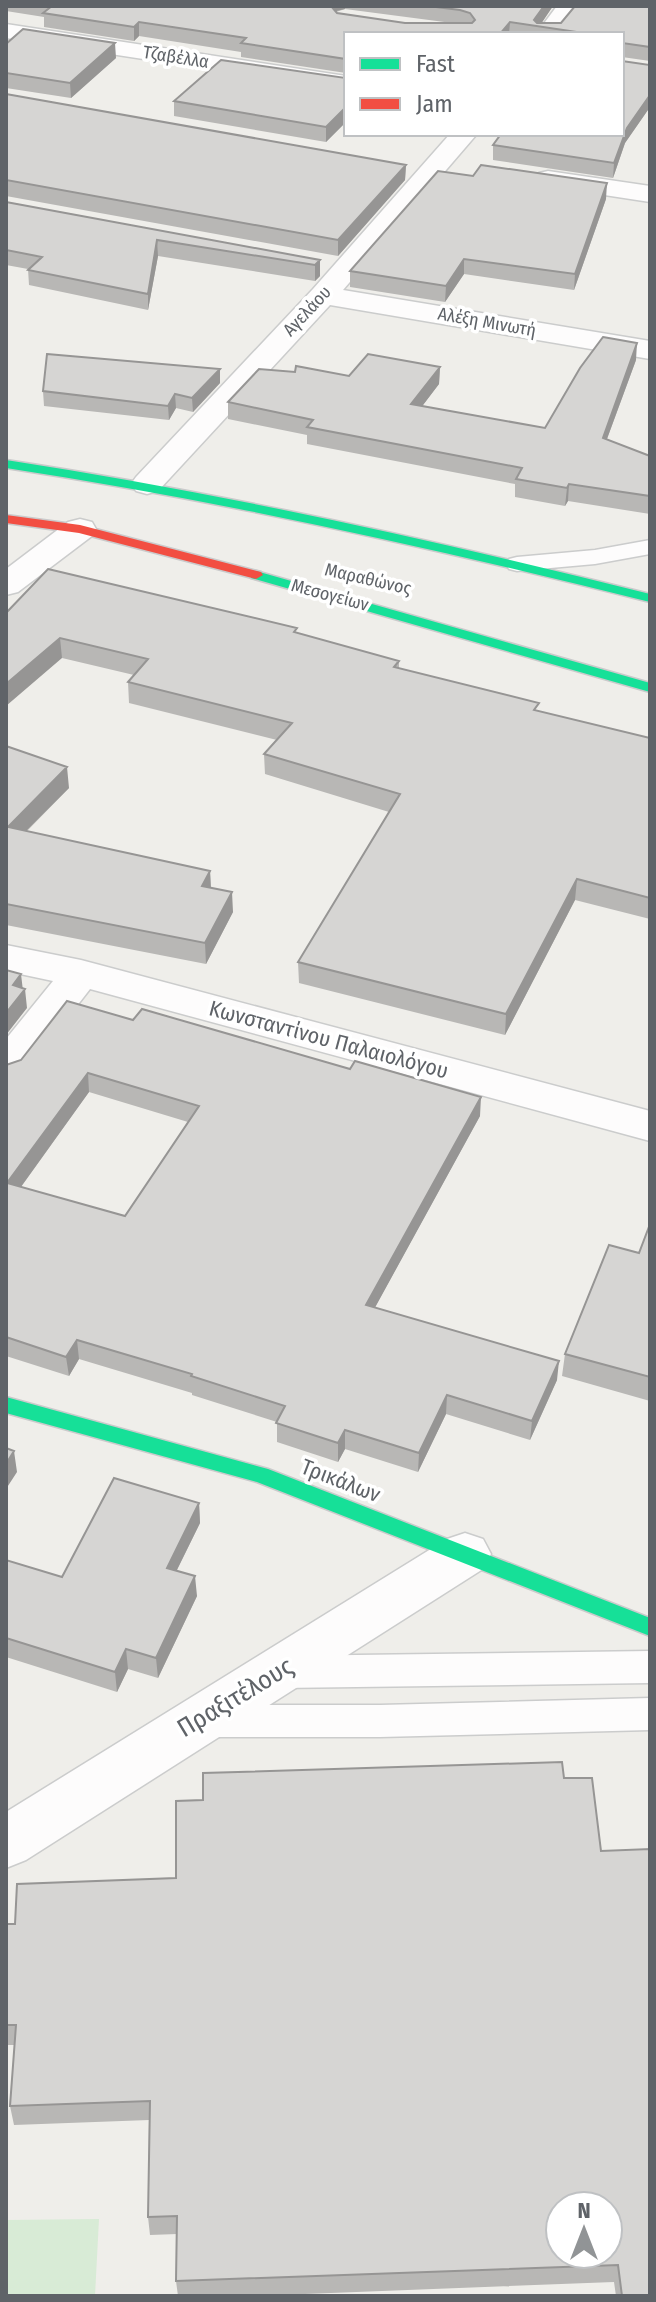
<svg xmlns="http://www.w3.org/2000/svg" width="656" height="2302" font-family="'Fira Sans Condensed',sans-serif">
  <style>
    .green { fill: #d8ebd6 }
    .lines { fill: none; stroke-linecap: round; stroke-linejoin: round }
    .lane-casing { stroke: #cbcccc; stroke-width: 3 }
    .street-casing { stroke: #cbcccc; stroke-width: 3 }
    .fast-casing { stroke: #cacacb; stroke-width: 3 }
    .jam-casing { stroke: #cacacb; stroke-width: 3 }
    .lane { fill: #fdfcfc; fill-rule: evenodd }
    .street { fill: #fdfcfc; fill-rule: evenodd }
    .fast { fill: #16e098; fill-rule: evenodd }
    .jam { fill: #f24e42; fill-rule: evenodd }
    .wall { fill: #b8b7b5; fill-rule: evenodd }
    .shaded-wall { fill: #969594 }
    .building { fill: #d6d5d3; stroke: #969594; stroke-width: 2; fill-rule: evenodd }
    .labels { text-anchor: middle; stroke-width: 7; stroke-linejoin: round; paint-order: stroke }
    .far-street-label { font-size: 18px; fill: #5f6368; stroke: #fff }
    .street-label { font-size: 22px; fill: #5f6368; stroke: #fff }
    .near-street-label { font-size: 26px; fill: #5f6368; stroke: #fff }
  </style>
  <rect width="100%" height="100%" fill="#efeeea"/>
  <path class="green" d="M99,2219l-4,77h-89v-76z"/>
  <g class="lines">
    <defs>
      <path id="lane" d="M650,540v14l-55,10 -78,7 -8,-2 -3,-5 3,-5 8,-2 78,-7z
        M650,1651v32l-370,5 -13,-5 -5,-11 5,-11 13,-5z
        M650,1698v32l-270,7h-176l-13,-5 -5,-11 5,-11 13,-5h176z"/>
      <path id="street" d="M557,6h24l-21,28h-24z
        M6,24l340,52v14l-340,-52z
        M450,134h27l-134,156 307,51v18l-320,-54 -172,186 -11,3 -11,-3 -5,-7 5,-7 177,-188z
        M548,171l102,15v16l-111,-17 -4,-6 4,-6z
        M80,519l12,3 4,7 -4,7 -74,56 -12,3v-26l62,-47z
        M6,945l75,15 569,151v30l-560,-152 -69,89 -15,5v-44l47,-58 -47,-10z
        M465,1533l18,6 8,15 -8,15 -457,291 -20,8v-56l441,-273z"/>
      <path id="fast" d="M6,460c217,33 431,81 644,134v8c-213,-53 -427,-101 -644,-134z
        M256,571l394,112v9l-399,-114v-6z
        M6,1397l262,72 382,149v18l-393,-154 -251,-69z"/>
      <path id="jam" d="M6,515l74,10 181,47 2,3 -7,4 -177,-46 -73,-10z"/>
    </defs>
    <use href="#lane" class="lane-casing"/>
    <use href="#street" class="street-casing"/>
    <use href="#fast" class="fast-casing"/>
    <use href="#jam" class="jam-casing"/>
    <use href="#lane" class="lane"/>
    <use href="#street" class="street"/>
    <use href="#fast" class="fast"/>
    <use href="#jam" class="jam"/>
  </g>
  <path class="wall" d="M6,6h547l-12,17h20l89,-17v55l-28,-4v-23h-276v39l-105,-16v-5l-102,-16 -5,5 -90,-14v-10l-38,-6zM345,9l107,14h-47l-68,-10 -1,-1z
    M6,44l110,14 -45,40 -65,-10z
    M650,65v42l-25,36 -12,35 -120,-18v-15l129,-11z
    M346,78v44l-20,20 -152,-26v-15z
    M6,94l400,71 -1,15 -67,76 -332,-60z
    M606,199l-32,91 -110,-16 -19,28 -95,-15v-16z
    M6,202l314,58v16l-5,5 -157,-25 -10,54 -119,-25 -1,-16 -22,-4z
    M636,360l-29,79 43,17v58l-82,-13 -3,5 -50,-9v-13l-208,-40v-9l-79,-16v-17l121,-26 91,-9 -1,17 -17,22 123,22z
    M220,383l-27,29 -17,-4 -7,12 -125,-14 -1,-15z
    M6,613l291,20 102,28v7l140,44 111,26v181l-75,-19 -70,135 -206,-52 -1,-21 91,-150 -124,-38 -1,-20 13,-14 -148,-37 -1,-21 6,-7 -72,-17z
    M6,746l63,42 -42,43 183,40 1,16 22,25 -27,52 -200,-39z
    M133,1020l347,96 -105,191 182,73 -27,60 -84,-26 -28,58 -73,-23 -7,13 -61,-20v-20l-85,-27v-2l-113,-34 -10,17 -63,-20v-291zM89,1092l99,30 -63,94 -104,-29z
    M650,1224v177l-88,-25 3,-22 74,-101z
    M199,1503l1,20 -23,47 20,26 -39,82 -30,-9 -11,23 -111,-35v-97l56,17z
    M176,1801l474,495h-34l-2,-14 -361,14h-75l-2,-15 1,-47 -27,1 -2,-18 1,-97 -135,5 -4,-19 5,-61h-9v-121h9l161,-46z"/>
  <path class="shaded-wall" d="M330,6h15v3l-9,2 -6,8z
    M544,6h9l-14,21 -5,-7z
    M139,22v14l-5,5v-14z
    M510,22l-1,12h-9z
    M115,43l1,15 -45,40 -1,-15z
    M650,95v12l-25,36 -12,35 1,-15 13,-35z
    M346,107v15l-20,20v-15z
    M406,165l-1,15 -67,76v-16z
    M607,183l-1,16 -32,91 1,-16z
    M157,240l1,16 -10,54v-16z
    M464,259v15l-19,28 1,-16z
    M320,260v16l-5,5v-16z
    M637,343l-1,17 -35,95 2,-17z
    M440,367l-1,17 -28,37v-17z
    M220,369v14l-27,29 -1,-14z
    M175,394l1,14 -7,12 -1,-14z
    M569,484l-1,17 -3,5 2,-18z
    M60,638l2,20 -56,48v-22z
    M67,767l2,21 -59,59 -2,-20z
    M210,871l1,21 -9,-6z
    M577,879l-2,21 -70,135 1,-21z
    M232,892l1,20 -27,52 -1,-21z
    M21,974l2,17 2,-2 2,19 -21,27v-22l7,-28z
    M88,1073l1,19 -79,110 -3,-19z
    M481,1097l-1,19 -114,208v-19z
    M77,1340l2,19 -10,17 -3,-19z
    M559,1361l-2,19 -27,60 2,-19z
    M447,1395l-1,19 -28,58 1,-19z
    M345,1430v19l-7,13v-19z
    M14,1451l3,21 -11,17v-25z
    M199,1503l1,20 -32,65 -1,-20z
    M195,1576l2,20 -39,82 -2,-20z
    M126,1649l2,20 -11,23 -2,-20z"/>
  <path class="building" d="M52,6h279l6,7 68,10h67l3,-3 -5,-7 -10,-3 -32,-4h116l-10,14 3,3h24l14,-17h75v41l-28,-4v-9h-32l-80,-12 -10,12h-154v25l-105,-16 5,-5 -107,-16 -5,5 -91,-14z
    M23,29l92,14 -45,40 -64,-10v-29z
    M221,60l125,18v29l-20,20 -152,-26z
    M622,61l28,4v30l-23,33 -13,35 -121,-18 8,-11h121z
    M6,94l400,71 -68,75 -332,-60z
    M481,165l126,18 -32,91 -111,-15 -18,27 -96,-15 88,-100 35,5z
    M6,202l314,58 -5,5 -158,-25 -9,54 -120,-24 14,-13 -36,-7z
    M603,337l34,6 -34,95 47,18v40l-81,-12 -2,4 -51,-9 6,-11 -215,-41 6,-7 -85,-18 31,-33 36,3 1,-6 53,10 19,-22 72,13 -29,37 134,24 35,-60z
    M47,354l173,15 -28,29 -17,-4 -7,12 -125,-15z
    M48,569l249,59 -3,4 105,29 -5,6 145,36 -5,7 116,28v160l-73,-19 -71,135 -208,-52 102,-168 -136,-40 28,-31 -164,-41 20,-23 -88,-21 -54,46v-71z
    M6,746l61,21 -59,60 202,44 -8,15 30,6 -27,51 -199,-39z
    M6,970l15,4 -8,11 12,4 -19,24z
    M67,1001l66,19 9,-11 208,60 5,-8 126,36 -115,208 193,56 -27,60 -85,-26 -28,58 -74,-23 -7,13 -62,-20 9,-17 -94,-30 1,-2 -115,-34 -11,17 -60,-20v-272l15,-5zM88,1073l111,33 -74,110 -118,-33z
    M650,1224v153l-85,-23 44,-109 30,8z
    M6,1448l8,3 -8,13z
    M114,1478l85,25 -32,65 28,8 -39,82 -30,-9 -11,23 -109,-34v-78l56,17z
    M562,1762l2,16h28l9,73 49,-2v447h-28l-4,-31 -442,16 1,-65 -29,1 2,-116 -140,5 6,-81h-10v-101h9l2,-40 159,-6v-77l27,-1v-27zM560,2206h48v48h-48z"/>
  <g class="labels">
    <g class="far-street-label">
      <text transform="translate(176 57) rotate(9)" y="6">Τζαβέλλα</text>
      <text transform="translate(307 311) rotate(-47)" y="6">Αγελάου</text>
      <text transform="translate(487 322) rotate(10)" y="6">Αλέξη Μινωτή</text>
      <text transform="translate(368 579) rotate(13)" y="6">Μαραθώνος</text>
      <text transform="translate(330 595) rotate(15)" y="6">Μεσογείων</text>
    </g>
    <g class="street-label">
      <text transform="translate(329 1039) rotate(15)" y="8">Κωνσταντίνου Παλαιολόγου</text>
      <text transform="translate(341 1480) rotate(21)" y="8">Τρικάλων</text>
    </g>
    <g class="near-street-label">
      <text transform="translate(235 1697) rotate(-31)" y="9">Πραξιτέλους</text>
    </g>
  </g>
  <rect width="656" height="2302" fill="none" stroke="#5f6368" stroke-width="16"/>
  <rect x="344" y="32" width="280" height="104" fill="#ffffff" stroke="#bfc1c3" stroke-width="2"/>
  <rect x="360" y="58" width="40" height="12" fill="#16e098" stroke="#bfc1c3" stroke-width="2"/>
  <text x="416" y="72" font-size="24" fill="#5f6368">Fast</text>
  <rect x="360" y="98" width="40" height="12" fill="#f24e42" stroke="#bfc1c3" stroke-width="2"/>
  <text x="416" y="112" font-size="24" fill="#5f6368">Jam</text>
  <g transform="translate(584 2230)"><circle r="38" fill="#ffffff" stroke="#bfc1c3" stroke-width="2"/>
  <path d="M0-6L14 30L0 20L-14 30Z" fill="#919496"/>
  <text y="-12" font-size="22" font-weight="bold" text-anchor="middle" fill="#5f6368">N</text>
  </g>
</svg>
